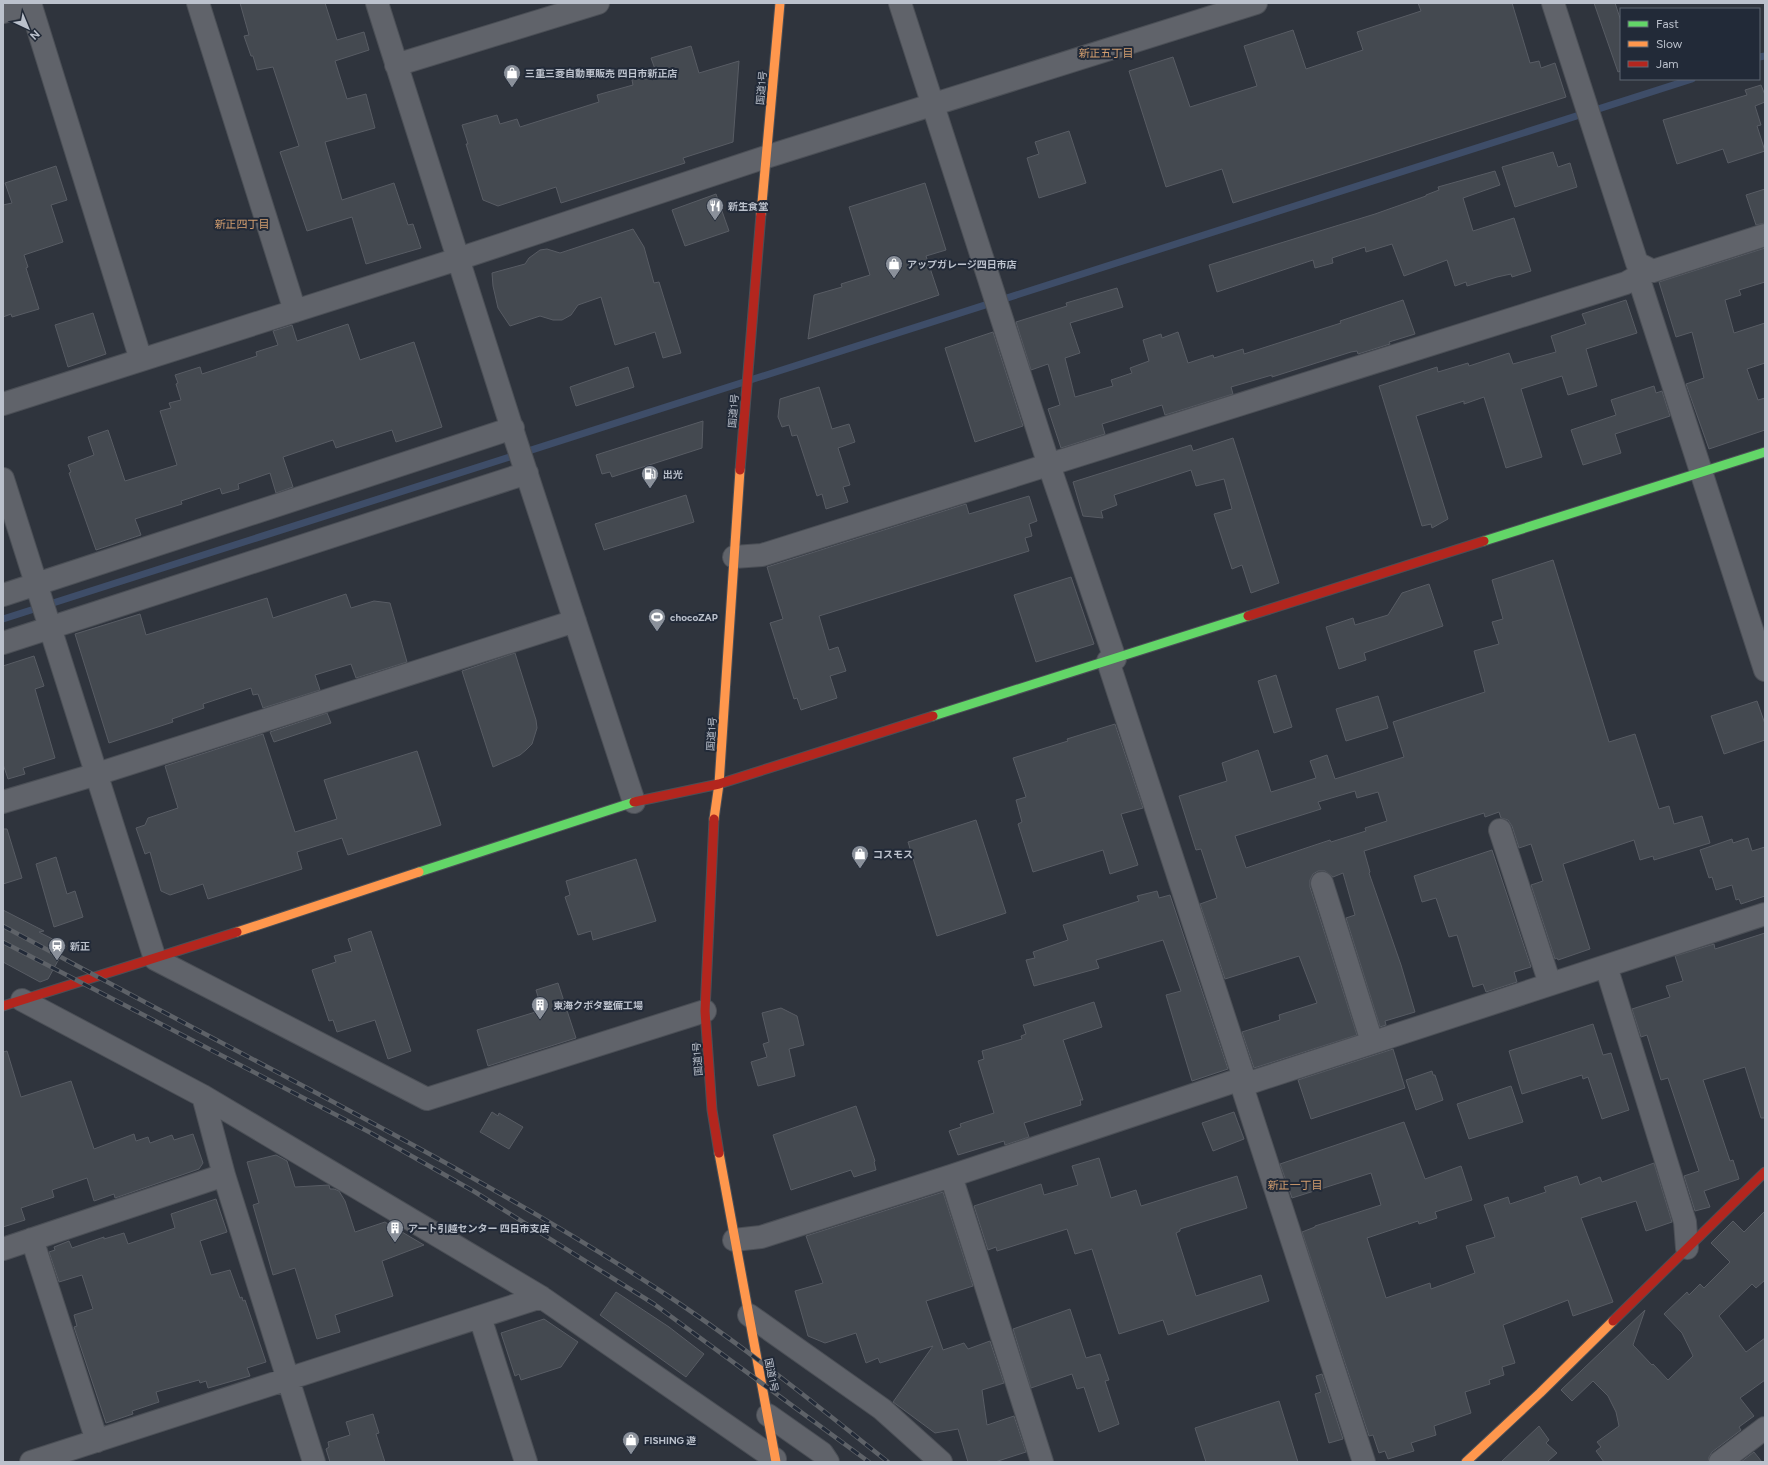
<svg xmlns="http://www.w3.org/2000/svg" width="1768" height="1465" font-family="Figtree,'Noto Sans JP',sans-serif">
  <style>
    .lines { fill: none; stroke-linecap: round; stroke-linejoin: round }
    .stream { stroke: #3e4d68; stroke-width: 7 }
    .building { fill: #444950; stroke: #585c64; fill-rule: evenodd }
    .street-casing { stroke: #4b4f56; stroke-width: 24 }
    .fast-casing { stroke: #4b4f56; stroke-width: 11 }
    .slow-casing { stroke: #4b4f56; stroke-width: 11 }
    .jam-casing { stroke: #4b4f56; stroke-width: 11 }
    .street { stroke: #60636a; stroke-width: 22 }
    .fast { stroke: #63d668; stroke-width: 9 }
    .slow { stroke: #ff974d; stroke-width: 9 }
    .jam { stroke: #b3261e; stroke-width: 9 }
    .rail-casing { stroke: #5e6268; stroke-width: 4.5 }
    .rail { stroke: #222a38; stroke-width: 3; stroke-dasharray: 9; stroke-linecap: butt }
    .labels { text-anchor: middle; stroke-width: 4; stroke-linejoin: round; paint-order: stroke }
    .poi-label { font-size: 10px; font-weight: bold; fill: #bbc1cc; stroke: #222a38; text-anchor: start }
    .street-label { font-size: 10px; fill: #bbc1cc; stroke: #222a38 }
    .neighbourhood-label { font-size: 11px; fill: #d39e6f; stroke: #222a38 }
  </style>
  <rect width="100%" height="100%" fill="#2f343d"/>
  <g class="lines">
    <path class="stream" d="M1759,57l6,-1
      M3,619l1689,-540"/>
  </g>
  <path class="building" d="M240,3h85l12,37 27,-8 5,18 -34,11 12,38 19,-5 9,34 -50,14 17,58 52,-17 14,42 5,-1 8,24 -55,16 -14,-47 -45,14 -27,-79 19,-6 -26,-79 -16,3 -4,-14h-2l-7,-20 5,-1z
    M1418,3h94l18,60 9,-2 2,7 14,-5 11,34 -333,106 -11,-34 -56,18 -37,-116 44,-14 17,50 67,-21 -13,-40 49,-16 13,39 57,-19 -6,-18 64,-21z
    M1594,3h21l6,18v50l-3,1z
    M691,46l8,27 40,-12 -6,81 -50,16 2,5 -124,40 -5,-16 -58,19 -15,-6 -17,-56h2l-6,-19 35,-10 3,9 17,-5 3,8 79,-25 -2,-7 36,-10 -1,-5 24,-8 -5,-14z
    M1761,85l4,10v7l-10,4 6,19 -4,1 8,25 -37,12 -5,-14 -46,15 -14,-44 84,-25 -2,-5z
    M1069,131l17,52 -47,15 -12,-40 12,-4 -4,-12z
    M1553,152l5,15 12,-4 7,24 -62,20 -13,-40z
    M56,166l11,34 -16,5 12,37 -39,13 4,12 -2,1 13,41 -27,8 -1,-3 -8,3v-112l9,-2 -7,-20z
    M1495,171l5,14 -37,13 10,33 41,-13 17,53 -19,6 -1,-3 -14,3 -30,9 -1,-4 -11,4 -8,-26 -43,16 -12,-32 -26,8 -1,-5 -33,11 1,5 -18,5 -2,-8 -96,32 -8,-27 166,-51 51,-18v-1l13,-5 -1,-3z
    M925,183l21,67 -20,6 13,39 -131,44 6,-44 28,-8 -1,-3 29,-9 -21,-68z
    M1765,189v34l-9,2 -10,-30z
    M716,194l13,37 -44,15 -13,-36z
    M633,229l11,18 10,36 5,-1 22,71 -18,5 -8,-26 -40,13 -14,-48 -23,8 -7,10 -9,5h-9l-13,-4 -30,10 -12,-18 -5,-22 -1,-13 33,-9 4,-6 11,-8 7,-1 13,4z
    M1765,248v34l-26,8 2,5 -16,5 9,33 31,-10v40l-18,6 11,31 7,-2v32l-56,19 -23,-65 18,-6 -12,-46 -16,5 -17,-55z
    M1117,288l6,19 -53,16 10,30 -15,5 10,39 38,-11 -2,-6 21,-7 -2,-5 19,-7 -6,-21 18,-6 1,4 16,-6 10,31 25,-8 1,3 29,-9 1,5 97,-31 -1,-2 63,-21 12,34 -26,8 1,2 -32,10 -1,-3 -6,1 -79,25v-2l-41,12 2,7 -68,21 -3,-10 -60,19 3,10 -44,14 -13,-39 12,-4 -12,-41 -17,6 -15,-48 51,-16 -1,-3z
    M1626,300l11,33 -51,16 11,37 -29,9 -6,-19 -41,13 21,68 -36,11 -22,-71 -20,7v-3l-48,15 32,103 -16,9 -1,-4 -9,2 -43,-140 58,-19 1,5 30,-9 1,3 40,-13 4,11 43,-12 -5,-16 35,-12 -4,-10z
    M93,313l13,41 -38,13 -13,-42z
    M348,324l12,36 54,-18 28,85 -46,15 -4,-12 -56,18 -3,-8 -50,17 10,30 -17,6 -6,-20 -32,11 1,5 -17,5 -2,-6 -39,13 1,3 -47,15 6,16 -45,15 -27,-77 2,-1 -3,-7 26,-10 -6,-18 20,-7 17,51 52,-16 -17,-54 11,-3 -2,-5 12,-3 -5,-16 2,-1 -3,-8 25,-8 2,7 55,-18 -1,-4 22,-7 -5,-14 19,-6 5,16z
    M993,332l30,94 -48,16 -30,-94z
    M628,367l6,20 -58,19 -6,-19z
    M1654,386l2,7 6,-2 8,25 -55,18 6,19 -38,12 -12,-35 45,-15 -5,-15z
    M819,387l13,42 17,-5 6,18 -17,6 12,37 -7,2 5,15 -22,7 -4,-15 -5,2 -20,-61 -5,1 -3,-11 -7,2 -4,-10 2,-18z
    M703,421l-1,27 -90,29 -2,-5 -8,2 -6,-19z
    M1233,438l46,145 -28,10 -9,-28 -10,4 -18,-55 18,-5 -8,-30 -28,7 -5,-16 -77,25 3,10 -16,6 2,7 -20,-2 -10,-34 118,-37 2,6z
    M686,495l8,27 -90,28 -9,-26z
    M1029,496l8,25 -8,3 3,12 -7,2 4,13 -210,65 10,34 9,-3 8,24 -16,5 7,22 -36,12 -4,-12 -3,1 -24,-76 13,-4 -16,-52 199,-63 3,10z
    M1553,560l56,182 26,-8 24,75 10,-3 5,18 28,-8 8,27 -56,17 -1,-4 -13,4 -6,-20 -71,24 27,85 -32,11 -1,-2 -2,1 -24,-74 12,-4 -12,-37 -12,4 -7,-22 -4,-6 -7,-2 -2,-6 -14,5 -1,-4 -120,38 6,21 -1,1 32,92 14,47 -30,9 1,4 -6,2 -34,-109 9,-3 -12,-42 -10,4 -8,-6h-7l-5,3 -3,6v7l47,148 -103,33 -12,-36 38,-12 -1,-5 38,-12 -18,-47 -74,23 -25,-75 17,-6 -16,-49 -5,1 -17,-54 48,-15 -5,-18 36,-13 13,42 45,-14 -6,-17 17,-6 8,24 69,-22 -11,-35 92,-30 -11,-41 25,-7 -7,-22 11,-3 -11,-39zM1355,791l2,7 21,-6 9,29 -22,7 1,3 -35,11 -1,-2 -84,28 -11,-32 86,-27 -3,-7z
    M1071,577l23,67 -58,18 -22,-67z
    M1429,584l14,42 -79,27 2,7 -27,9 -13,-42 27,-9 2,7 33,-10 14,-22z
    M346,594l5,14 23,-7 16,2 17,59 -51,16 -5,-14 -36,11 5,15 -57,18 -5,-14 -5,1 -2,-7 -48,16 1,4 -32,11 1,3 -64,21 -34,-109 65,-20 6,21 121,-37 6,20z
    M515,653l21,67 1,8 -5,16 -6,6 -6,5 -27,12 -31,-96z
    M34,656l10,30 -9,3 20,69 -32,10 2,6 -17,5 -5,-15v-98z
    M1276,675l16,52 -18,6 -16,-52z
    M1378,696l10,32 -42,13 -10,-32z
    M1757,701l8,23v16l-41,14 -13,-38z
    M327,713l4,10 -57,19 -4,-10z
    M1115,724l28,84 -22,6 17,51 -28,9 -7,-24 -70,22 -15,-48 4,-2 -6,-22 10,-3 -13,-39 55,-17 -1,-2z
    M263,734l32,98 42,-13 -13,-39 93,-29 24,74 -93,30 -6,-17 -45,14 5,17 -94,30 -5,-15 -33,11 -9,-4 -11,-39 -5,2 -9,-26 9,-3 3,-7 30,-10 -13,-42z
    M976,820l30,93 -69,23 -29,-94z
    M3,829h4l15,49 -19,6z
    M1748,838l4,13 13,-4v49l-24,8 -2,-5 -3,1 -4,-15 -16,5 -4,-13 -3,1 -9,-28 32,-11 1,4z
    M1492,850l39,117 -17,5 3,10 -31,10 -3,-8 -10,3 -16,-52 -8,2 -13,-39 -14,4 -8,-26z
    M56,857l11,37 8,-3 8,26 -29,10 -18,-63z
    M636,859l20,62 -63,19 -2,-9 -13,4 -13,-38 5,-2 -4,-14z
    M1157,891l2,7 11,-3 58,174 -36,12 -26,-86 15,-4 -18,-51 -67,20 3,8 -65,18 -8,-26 9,-2 -2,-6 35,-12 -5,-15 76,-24 -2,-5z
    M3,910l41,21 -5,1 27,14 -18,33 -8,3 -37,-20z
    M371,931l40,120 -23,8 -13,-39 -38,12 -4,-12 -4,1 -17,-51 24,-8 -2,-6 18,-5 -4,-12z
    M1765,933v185h-4l-16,-51 -42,13 27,81 3,-1 6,19 -35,12 6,16 -15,4 -11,-35 15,-5 -31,-93 -7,2 -14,-45 -6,2 -9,-28 38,-12 -4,-11 17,-5 -8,-25 39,-12 1,5z
    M558,983l18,55 -88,28 -11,-36 65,-20 -6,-20z
    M1094,1002l8,25 -39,13 20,60h-3l1,5 -57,18 5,14 -24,8 -1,-4 -46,14 -9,-24 12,-4 -1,-3 34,-11 -16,-52 6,-2 -2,-8 40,-12 -1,-3 5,-2 -3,-9z
    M781,1008l16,8 7,29 -15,4 6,27 -37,10 -7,-24 16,-5 -4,-13 6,-2 -7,-29z
    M1593,1024l10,31 8,-2 18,57 -27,9 -14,-42 -5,2 -1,-4 -60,19 -13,-43z
    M1393,1049l12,39 -94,31 -13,-39z
    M7,1051l14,46 50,-16 23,68 40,-15 2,7 12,-4 2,6 22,-8 2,5 19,-6 10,29 -4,6 -84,29 -1,-4 -20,7 -7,-23 -35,12 2,7 -33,11 4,12 -22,7v-175z
    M1432,1071l1,4h2l8,25 -27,10 -10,-30z
    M1511,1086l12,36 -54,17 -12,-35z
    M856,1106l19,55 -1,1 2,8 -22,7 -3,-7 -60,20 -18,-55z
    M492,1112l6,4 1,-3 24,14 -14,22 -29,-17z
    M1234,1112l10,27 -31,12 -11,-28z
    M1404,1122l21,57 36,-13 11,34 -37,12 2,6 -18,6 -1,-3 -51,17 19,60 44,-15 1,6 44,-16 -9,-27 29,-9 -11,-32 24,-8 2,7 36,-12 -2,-5 33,-11 3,9 20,-8 2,5 52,-19 18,59 -26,9 -10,-30 -55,17 32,84 -40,14 -5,-16 -65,25 12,38 -13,4 2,8 -15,5 1,4 -25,8 6,21 -37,13 2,9 -25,8 3,8 -26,8 -3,-8 -6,2 -6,-18 -4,1 -67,-204 13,-5v-1l66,-21 -10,-32 -79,25 -12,-34z
    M276,1155l11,6 8,26 34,-2 1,4h4l5,2 6,10 10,31 30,-10 39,23 -42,16 11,35 -58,19 5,17 -23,7 -22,-71 -22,7 -20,-70 6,-2 -12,-41z
    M1099,1158l12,40 25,-8 5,16 96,-30 10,32 -67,21v2l-4,2 20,63 65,-21 8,26 -101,34 -5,-15 -44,14 -27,-85 -17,5 -8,-25 -70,22 -1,-4 -8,3 -14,-44 67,-22 3,11 34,-10 -6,-19z
    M943,1192l30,94 -47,15 17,49 21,-7 4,6 22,-8 14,42 -22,7 5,35 27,-9 12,36 -31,10h-27l-10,-33 -23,4 -42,-31 40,-56 -53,17 -2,-5 -12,5 -10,-30 -31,10 -17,-7 -13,-45 28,-8 -17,-47z
    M216,1199l11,33 -27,9 11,34 19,-5 10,28 2,-1 1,4 2,-1 21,62 -19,6 3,8 -42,12 -2,-7 -6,2 -1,-3 -43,12 3,10 -27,9 1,3 -27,9 -32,-96 3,-1 -3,-11 19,-6 -11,-34 -23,7 -10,-30 6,-2 -1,-3 15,-6 3,7 32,-11v2l20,-6 4,11 47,-16 -4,-14z
    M1765,1211v69l-9,8 -4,-4 -33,32 27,36 19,-14v42l-25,18 14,18 -15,11 2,3 -29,22 -3,5 -1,5h-104l-8,-11 5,-4 -4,-5 22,-16 -3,-14 -8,-16 -15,-15 -21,20 -11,-11 84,-80 -12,35 19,20 1,-1 15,16 25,-24 -11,-23 -18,-19 23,-22 2,3 11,-11 4,4 26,-26 -19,-19 22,-22 11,11z
    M616,1292l53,35 35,27 -18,23 -86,-62z
    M1070,1309l16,49 14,-4 9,26 -4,1 14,43 -20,8 -15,-45 -7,2 -5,-15 -41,14 -18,-59z
    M544,1319l34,23 -17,25 -40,13 -2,-6 -4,2 -14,-43z
    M1322,1374l21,65 -14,4 -14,-49 6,-2 -5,-16z
    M1279,1401l19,61h-92l-11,-34z
    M373,1414l6,19 -3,1 9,28h-55l-4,-13 3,-2 -1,-5 22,-7 -4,-13z
    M1539,1426l10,14 -3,3 11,10 -10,9h-46z
    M1754,1452l8,10h-21z"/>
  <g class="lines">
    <defs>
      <path id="street" d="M30,3l111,357
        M198,3l97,308
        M377,3l138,435 119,364
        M900,3l149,462 66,194
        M1553,3l84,260 16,8 112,-36
        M3,12l27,-9
        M396,65l202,-62
        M1643,266l-5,10 127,394
        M3,404l455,-145 308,-102 490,-154
        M3,479l152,480 272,140 278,-88
        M734,557l28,-2 864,-272 12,-7
        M3,595l510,-167
        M3,643l524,-170
        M1108,661l138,423
        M3,802l94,-28 478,-153
        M1500,830l50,154
        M1322,883l50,159
        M1606,966l79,256 2,26
        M22,1000l181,96 338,201 234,162
        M1241,1083l123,379
        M203,1096l21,79 90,287
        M951,1176l91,286
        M32,1239l65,202
        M734,1240l27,-3 190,-61 281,-94 14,2 519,-170
        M3,1249l221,-74
        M749,1315l133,94 59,53
        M480,1317l46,145
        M768,1415l54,38 6,9
        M31,1462l510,-165
        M1720,1462l45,-34"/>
      <path id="fast" d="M1484,541l281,-89
        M933,716l315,-100
        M419,872l215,-70"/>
      <path id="slow" d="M761,214l19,-211
        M714,819l5,-35 21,-314
        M237,932l182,-60
        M719,1153l57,309
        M1466,1462l74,-69 73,-72"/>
      <path id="jam" d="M740,470l21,-256
        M1248,616l236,-75
        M634,802l85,-18 214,-68
        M714,819l-9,192 7,99 7,43
        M3,1006l234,-74
        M1613,1321l152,-149"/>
    </defs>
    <use href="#street" class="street-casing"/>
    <use href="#fast" class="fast-casing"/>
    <use href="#slow" class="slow-casing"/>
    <use href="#jam" class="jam-casing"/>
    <use href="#street" class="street"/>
    <use href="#fast" class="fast"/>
    <use href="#slow" class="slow"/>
    <use href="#jam" class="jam"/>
    <defs>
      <path id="rail" d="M3,926c74,40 147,79 221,118 147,78 295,155 435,246 80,52 155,113 229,172
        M3,942l368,191 104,59 179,112 215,158"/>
    </defs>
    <use href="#rail" class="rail-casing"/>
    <use href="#rail" class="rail"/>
  </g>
  <defs>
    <symbol id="shop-pin" viewBox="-11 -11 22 30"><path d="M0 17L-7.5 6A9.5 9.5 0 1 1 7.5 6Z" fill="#8a909a" stroke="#222a38"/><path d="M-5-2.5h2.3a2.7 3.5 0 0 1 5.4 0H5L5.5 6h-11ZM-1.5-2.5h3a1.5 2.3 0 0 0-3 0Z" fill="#fff"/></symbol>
    <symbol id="restaurant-pin" viewBox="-11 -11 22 30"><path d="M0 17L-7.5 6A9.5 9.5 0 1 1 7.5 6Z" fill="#8a909a" stroke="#222a38"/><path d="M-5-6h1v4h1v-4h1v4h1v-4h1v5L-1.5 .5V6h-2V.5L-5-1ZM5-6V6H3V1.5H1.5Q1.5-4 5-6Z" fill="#fff"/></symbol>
    <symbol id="fuel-pin" viewBox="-11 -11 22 30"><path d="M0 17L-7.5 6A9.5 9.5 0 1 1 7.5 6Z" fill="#8a909a" stroke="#222a38"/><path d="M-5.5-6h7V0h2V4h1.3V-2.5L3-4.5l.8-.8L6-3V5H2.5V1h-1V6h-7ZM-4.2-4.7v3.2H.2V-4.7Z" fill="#fff"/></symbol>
    <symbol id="stadium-pin" viewBox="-11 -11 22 30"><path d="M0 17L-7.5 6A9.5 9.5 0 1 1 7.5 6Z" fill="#8a909a" stroke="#222a38"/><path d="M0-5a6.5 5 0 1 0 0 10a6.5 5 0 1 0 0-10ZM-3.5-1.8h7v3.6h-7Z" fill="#fff"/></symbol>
    <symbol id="station-pin" viewBox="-11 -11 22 30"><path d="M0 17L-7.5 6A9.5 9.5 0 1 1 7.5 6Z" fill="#8a909a" stroke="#222a38"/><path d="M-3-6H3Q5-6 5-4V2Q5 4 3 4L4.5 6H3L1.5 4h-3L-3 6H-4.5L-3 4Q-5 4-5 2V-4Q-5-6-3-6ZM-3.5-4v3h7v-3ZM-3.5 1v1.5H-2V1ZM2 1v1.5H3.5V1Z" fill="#fff"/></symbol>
    <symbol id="building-pin" viewBox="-11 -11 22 30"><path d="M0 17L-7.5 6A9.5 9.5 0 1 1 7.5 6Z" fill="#8a909a" stroke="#222a38"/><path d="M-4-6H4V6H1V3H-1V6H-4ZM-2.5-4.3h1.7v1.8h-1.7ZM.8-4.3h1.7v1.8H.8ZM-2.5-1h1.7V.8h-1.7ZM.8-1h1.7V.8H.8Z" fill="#fff"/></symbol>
  </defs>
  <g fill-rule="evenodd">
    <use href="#shop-pin" x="502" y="63" width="20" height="27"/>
    <use href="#restaurant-pin" x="705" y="196" width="20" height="27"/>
    <use href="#shop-pin" x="884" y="254" width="20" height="27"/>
    <use href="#fuel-pin" x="640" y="464" width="20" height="27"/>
    <use href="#stadium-pin" x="647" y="607" width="20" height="27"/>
    <use href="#shop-pin" x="850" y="844" width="20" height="27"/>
    <use href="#station-pin" x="47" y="936" width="20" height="27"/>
    <use href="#building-pin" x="530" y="995" width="20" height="27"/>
    <use href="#building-pin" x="385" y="1218" width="20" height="27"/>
    <use href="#shop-pin" x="621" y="1430" width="20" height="27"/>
  </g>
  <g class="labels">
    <g class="poi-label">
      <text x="525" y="77">三重三菱自動車販売 四日市新正店</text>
      <text x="728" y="210">新生食堂</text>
      <text x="907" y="268">アップガレージ四日市店</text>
      <text x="663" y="478">出光</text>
      <text x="670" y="621">chocoZAP</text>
      <text x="873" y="858">コスモス</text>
      <text x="70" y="950">新正</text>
      <text x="553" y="1009">東海クボタ整備工場</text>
      <text x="408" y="1232">アート引越センター 四日市支店</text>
      <text x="644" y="1444">FISHING 遊</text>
    </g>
    <g class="street-label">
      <text transform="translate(761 88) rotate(-85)" y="4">国道1号</text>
      <text transform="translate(733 411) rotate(-85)" y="4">国道1号</text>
      <text transform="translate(711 734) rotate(-86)" y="4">国道1号</text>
      <text transform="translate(697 1059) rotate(-94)" y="4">国道1号</text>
      <text transform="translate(772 1375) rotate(79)" y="4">国道1号</text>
    </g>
    <g class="neighbourhood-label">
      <text x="1106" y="57">新正五丁目</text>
      <text x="242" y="228">新正四丁目</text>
      <text x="1295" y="1189">新正一丁目</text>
    </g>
  </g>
  <rect width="1768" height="1465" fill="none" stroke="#bbc1cc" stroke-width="8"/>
  <rect x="1620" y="8" width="140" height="72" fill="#222a38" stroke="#5f6673"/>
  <rect x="1628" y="21" width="20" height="6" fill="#63d668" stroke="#5f6673"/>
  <text x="1656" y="28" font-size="12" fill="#bbc1cc">Fast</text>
  <rect x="1628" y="41" width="20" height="6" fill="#ff974d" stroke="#5f6673"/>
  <text x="1656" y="48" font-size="12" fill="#bbc1cc">Slow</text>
  <rect x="1628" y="61" width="20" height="6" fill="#b3261e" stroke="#5f6673"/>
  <text x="1656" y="68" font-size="12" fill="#bbc1cc">Jam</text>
  <g transform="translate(28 28) rotate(136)" stroke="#222a38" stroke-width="3" paint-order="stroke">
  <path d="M0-3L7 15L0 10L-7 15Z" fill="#bbc1cc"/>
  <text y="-6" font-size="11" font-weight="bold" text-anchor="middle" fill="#bbc1cc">N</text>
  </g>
</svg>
